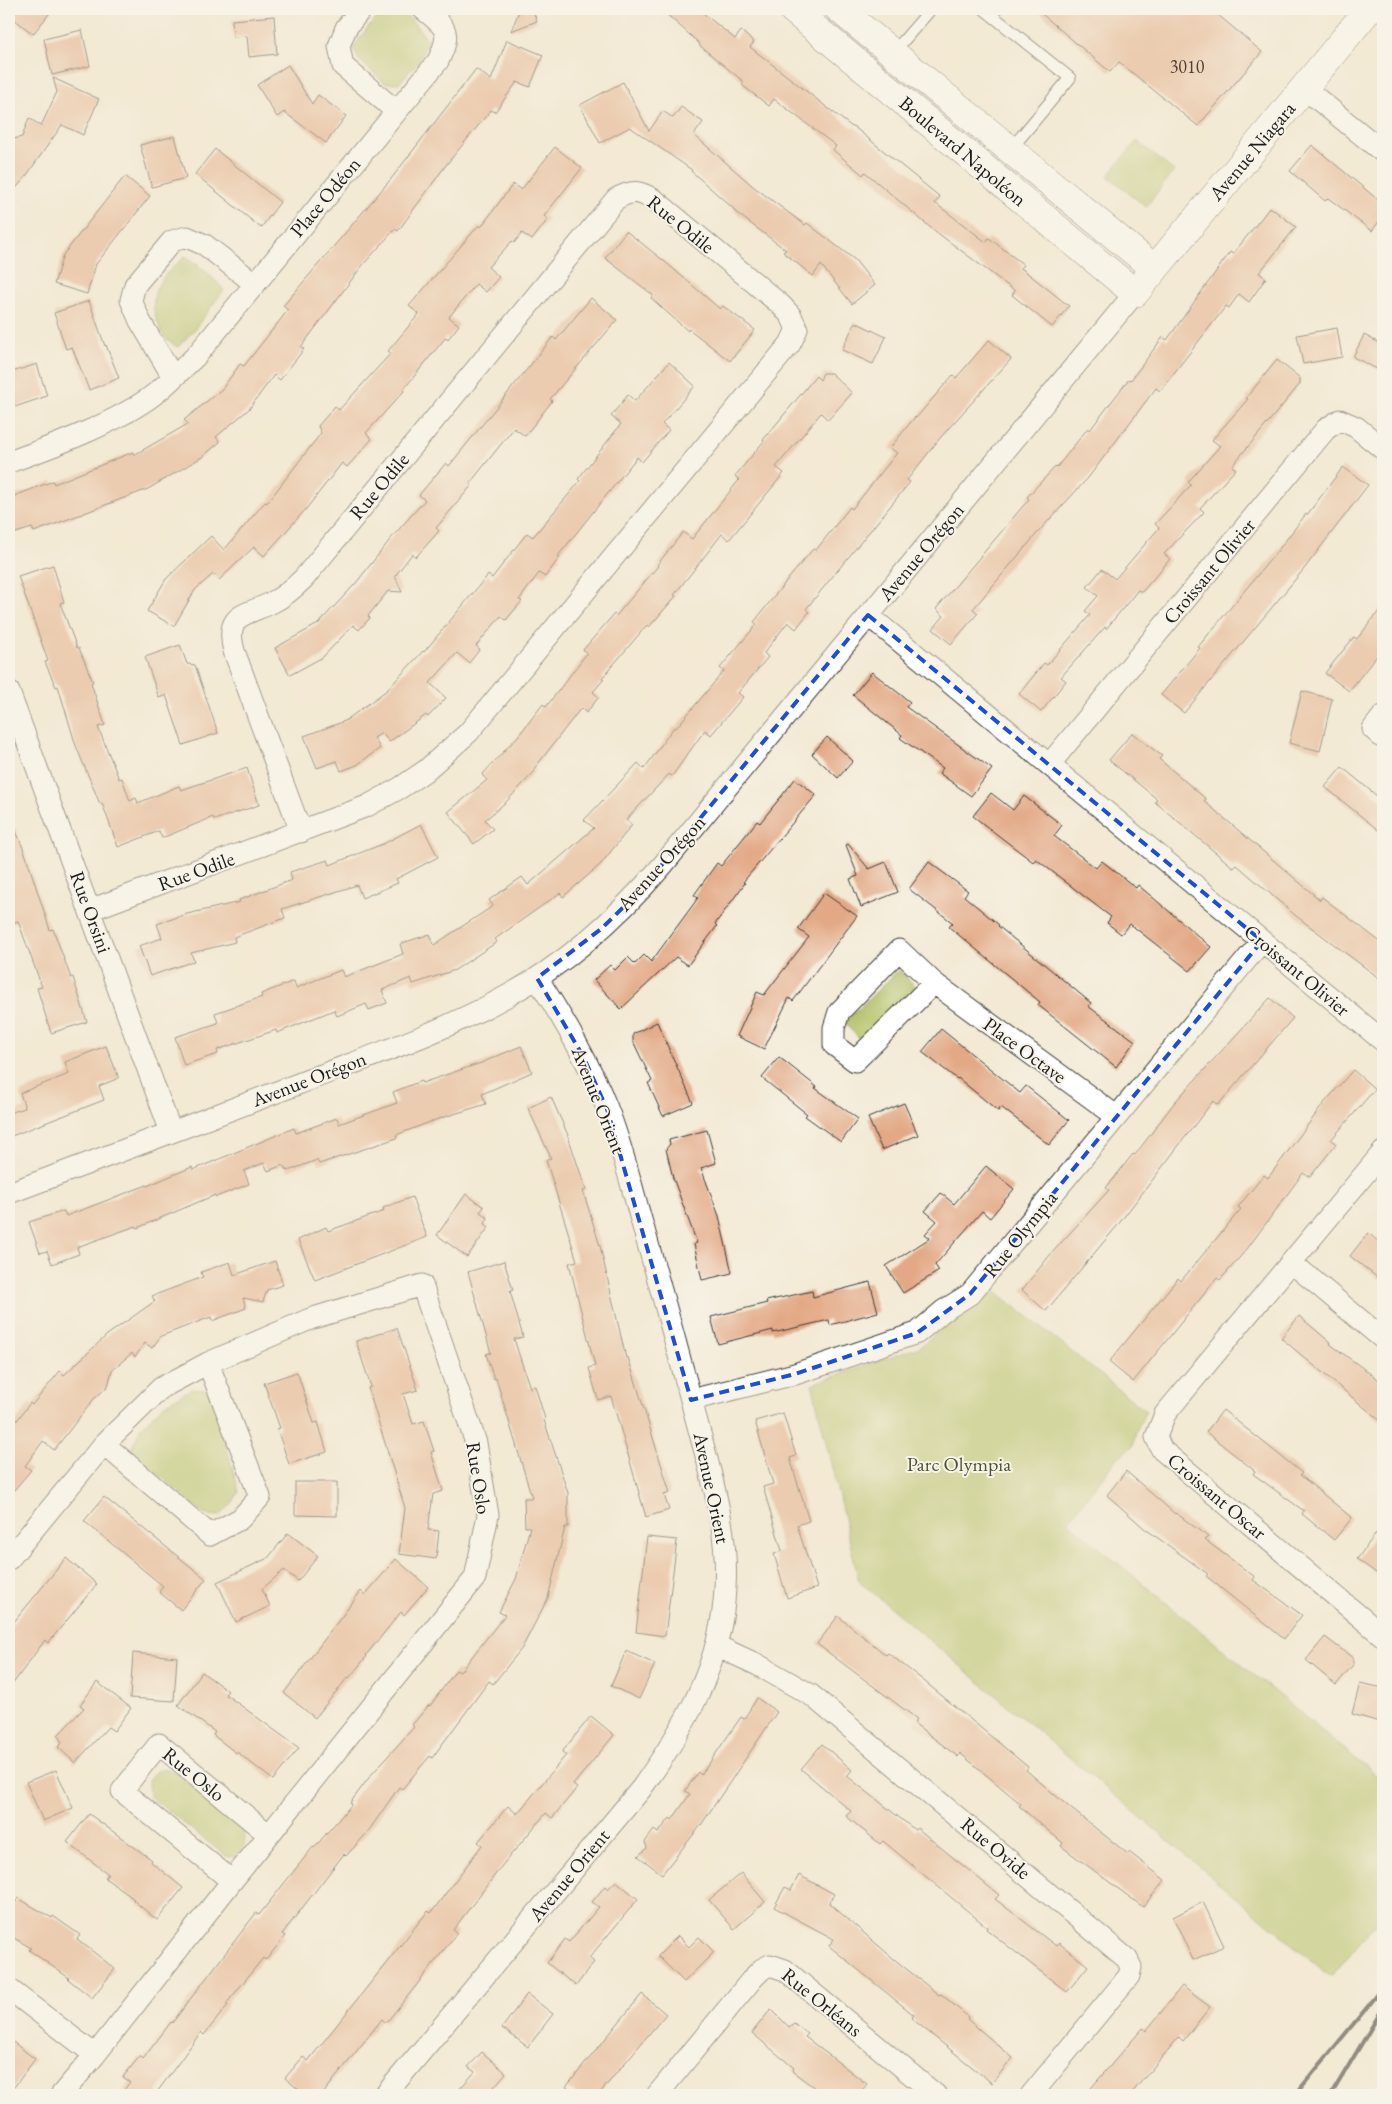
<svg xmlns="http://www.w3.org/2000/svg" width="1392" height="2104" font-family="'EB Garamond',serif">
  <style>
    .green { fill: #afbf61; stroke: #666e3e }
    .building { fill: #e3a986 }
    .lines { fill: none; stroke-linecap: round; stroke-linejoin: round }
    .lane-casing { stroke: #3c3b38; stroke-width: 13 }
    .street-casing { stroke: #3c3b38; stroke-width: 23 }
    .secondary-casing { stroke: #3c3b38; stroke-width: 29 }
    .lane { stroke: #fff; stroke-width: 11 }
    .street { stroke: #fff; stroke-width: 21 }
    .secondary { stroke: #fff; stroke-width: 28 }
    .rail { stroke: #1c1c1c; stroke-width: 4 }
    .marked { fill: none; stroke: #1d4ed8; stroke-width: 4; stroke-dasharray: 10 6; stroke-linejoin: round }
    .labels { text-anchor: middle; stroke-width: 4; stroke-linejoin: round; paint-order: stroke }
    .number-label { font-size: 18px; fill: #4e3f36 }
    .street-label { font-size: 20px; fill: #1c1c1c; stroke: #f7f3e8 }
    .park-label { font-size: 20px; fill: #4f5534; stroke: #f7f3e8 }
  </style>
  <rect width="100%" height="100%" fill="#f7f3e8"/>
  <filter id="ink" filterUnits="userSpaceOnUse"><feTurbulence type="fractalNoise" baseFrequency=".02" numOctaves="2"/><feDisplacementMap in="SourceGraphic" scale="10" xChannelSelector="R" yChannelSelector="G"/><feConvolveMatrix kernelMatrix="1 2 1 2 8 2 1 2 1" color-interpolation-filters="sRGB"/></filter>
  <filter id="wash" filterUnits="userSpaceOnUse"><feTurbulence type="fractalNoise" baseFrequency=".0096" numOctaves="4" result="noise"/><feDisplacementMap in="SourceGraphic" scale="20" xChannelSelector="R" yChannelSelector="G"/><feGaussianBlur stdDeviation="1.12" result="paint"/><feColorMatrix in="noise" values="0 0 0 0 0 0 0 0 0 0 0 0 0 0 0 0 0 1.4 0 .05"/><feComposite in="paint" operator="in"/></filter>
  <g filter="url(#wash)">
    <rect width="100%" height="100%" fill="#f3e9d4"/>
    <path class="green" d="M386,9l25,10 17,22 -10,21 -19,21h-14l-26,-23 -6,-12 15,-21z
      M1137,141l37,30 -28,36 -38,-31z
      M186,256l24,19 14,15 -31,41 -15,16c-13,-7 -14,-9 -20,-23 -13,-32 4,-48 28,-68z
      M899,970l18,18 -55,53 -18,-18z
      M993,1289l153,122 -10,20 -3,15 -16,12 -49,64 315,259v134l-52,62 -472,-396 -47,-197 108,-37 32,-28z
      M191,1389l16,1 8,14 24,88 -8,13 -12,11 -13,-1 -75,-64 9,-22 23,-24z
      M163,1768l12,4 69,59c2,13 1,18 -9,26l-9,-1 -77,-60 -1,-16 6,-7z"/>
    <g id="blocks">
      <path class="building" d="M9,9h44l-20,25 -24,-19z
        M520,9h12l5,12 -26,10z
        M661,9h37l37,30 6,-8 13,11 -4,5 102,80 1,-1 87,71 -5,6 51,39 3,-4 35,27 -3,3 48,38 -17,21 -40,-32 3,-4 -84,-63 -66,-56 -2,3 -30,-25 3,-4 -62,-47 -5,7 -27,-21 2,-3 -45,-37 1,-1z
        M1036,9h175l51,43 -64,74 -79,-64 -9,10z
        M274,16l3,38 -28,3 -2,-21 -14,1 -1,-17z
        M82,30l8,36 -38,9 -8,-36z
        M507,40l36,15 -13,32 -13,-5 -22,30 -4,-2 -45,55 -48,66 -3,-2 -33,37 -61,81 3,2 -24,31 -6,-5 -25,34 -33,28 4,5 -18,15 -54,32 -114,43 -2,-4 -23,7v-37l44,-17 1,3 79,-32 1,3 54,-31 -4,-4 38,-31 18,-25 4,2 44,-56 -5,-4 108,-127 85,-110 15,11z
        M288,65l24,39 6,-9 28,21 -20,27 -42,-31 -7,5 -20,-32z
        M53,78l46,21 -16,36 -21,-10 -38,54 -15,17v-56l13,-3 7,-19 12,8 16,-34z
        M623,82l26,49 14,-20 10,7 8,-11 22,15 -9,13 60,52 51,38 2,-2 48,37 20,25 -23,19 -31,-39 -8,11 -30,-24 3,-2 -52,-39 1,-1 -44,-39 1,-1 -62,-43 -30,16 -20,-38z
        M175,136l11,42 -34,9 -12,-42z
        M1312,145l71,59v12l-11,15 -44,-33 -3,3 -35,-30z
        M555,147l27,21 -38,48 4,3 -16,21 -10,-7 -8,10 -2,-2 -24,26 11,10 -13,15 -10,-8 -27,33 10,8 -11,14 -2,-2 -43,53 1,1 -38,42 6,6 -25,28 -5,-4 -36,46 -42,47 -10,-9 -35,33 -6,-6 -18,16 -21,36 -27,-15 19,-32 45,-43 13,14 41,-48 2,1 54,-70 -3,-7 17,-20 4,4 52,-57 -3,-2 31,-37 -10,-8 70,-81 2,2 32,-43 8,6z
        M215,149l65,53 -19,26 -66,-54z
        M125,176l25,20 -54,68 -9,30 -33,-10 9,-29z
        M1270,207l26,20 -37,46 7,5 -17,24 -10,-8 -10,14 -3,-2 -66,85 -4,-3 -68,90 -48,52 -67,79 5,4 -27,31 -18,-15 11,-13 -8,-7 93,-110 -2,-2 29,-31 1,1 31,-39 2,2 39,-51 2,1 32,-43 4,3 63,-88 3,2z
        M626,231l38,30 56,48 3,-3 32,24 -25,31 -41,-32 -1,2 -37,-33 2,-3 -48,-37z
        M591,298l26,22 -67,79 2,2 -27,35 -11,-8 -44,55 2,2 -36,43 3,3 -23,26 -4,-3 -17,22 7,16 -14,-1 -20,25 2,2 -11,12 -6,-5 -30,32 -33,18 -15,-27 43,-24 38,-41 37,-47 32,-36 -6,-5 27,-32 3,3 104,-129 3,3z
        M89,301l16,45 1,-1 13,33 -30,12 -17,-43 -6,2 -12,-36z
        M855,322l31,15 -13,27 -31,-14z
        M1337,328l5,29 -39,7 -6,-29z
        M1364,335l19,10v27l-30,-15z
        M989,340l22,19 -71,79 -33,42 3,2 -104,127 3,3 -13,17 -8,-7 -24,31 4,4 -30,36 5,4 -32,38 -6,-5 -33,46 -3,-2 -43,46 6,5 -32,40 -37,32 -3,-4 -65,46 2,3 -42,28 -42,14 -2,-6 -29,12 5,13 -18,7 -3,-6 -29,12 -3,-6 -57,23 -1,-3 -59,20 1,4 -34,11 -9,-28 43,-14 -3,-10 47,-16 -1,-3 33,-13 2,7 45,-18 3,7 59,-23 -3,-10 30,-10 4,11 59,-39 -4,-6 33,-23 6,8 66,-57 -10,-8 54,-57 6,6 30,-42 2,1 48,-57 -4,-3 37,-44 -3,-2 26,-33 33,-40 3,1 34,-43 2,2 45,-56 -7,-5 25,-31 1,1 37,-43 3,3z
        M1277,360l23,18v6l-68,82 4,3 -36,39 4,4 -40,42 6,5 -28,33 -4,-2 -32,39 -1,-2 -44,50 5,4 -25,31 -22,-18 25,-31 3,2 43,-50 -5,-4 13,-15 -11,-9 15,-18 13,10 44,-51 -4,-4 36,-39 -3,-3 32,-36 -8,-6 36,-41 -2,-1z
        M669,362l26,24 -33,38 7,6 -27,32 -5,-5 -79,99 2,1 -15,20 -6,-4 -20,27 3,1 -16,19 -5,-4 -25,30 4,3 -11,14 -12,-10 -27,30 16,15 -18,19 -2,-2 -37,27 -7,-9 -8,5 6,10 -23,17 -16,6 -4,-10 -20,7 -13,-32 41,-15 42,-31 36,-39 1,1 64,-77 4,3 35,-45 6,4 47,-56 -2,-2 43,-55 -10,-8 17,-21 7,6z
        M37,364l10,32 -32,11 -6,-17v-17z
        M823,373h8l21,20 -24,27 -7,-7 -45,54 8,6 -55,67 -7,-6 -48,61 2,1 -27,31 -2,-2 -45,53 2,1 -11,13 6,5 -13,16 -5,-5 -47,61 1,2 -29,31 -21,18 8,9 -19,15 -26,-32 39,-32 -5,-5 37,-40 24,-31 3,3 41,-54 -4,-3 31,-36 2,2 42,-50 -1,-1 26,-33 9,7 47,-59 -4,-4 29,-35 -1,-1 53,-64 4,4z
        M1343,467l25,18 -64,84 -120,144 -23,-18 39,-47 -2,-1 81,-98 27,-35 1,1z
        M53,565l11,37 -4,1 17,45h2l14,34 -2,1 14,42 -7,2 21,52 3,-1 8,23 6,-3 2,5 41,-17 2,4 66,-22 12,37 -45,15 -1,-3 -51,21 -3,-7 -41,16 -16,-44 -2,1 -24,-58 -18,-60 -2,1 -11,-25 3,-1 -30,-85z
        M1383,606v42l-34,43 -24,-18 29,-36 3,2z
        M180,645l7,19 8,1 23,68 -35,12 -17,-50 -7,3 -14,-41z
        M872,672l38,30 -4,5 86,62 -21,27 -32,-23 4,-5 -43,-30 2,-3 -49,-40z
        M1302,691l30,8 -12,52 -31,-8z
        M1132,733l30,23 -3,3 47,40 -2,2 116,99 2,-3 61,47v37l-87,-65 -59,-51 -3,3 -79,-66 2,-3 -48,-39z
        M827,737l26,24 -15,17 -26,-24z
        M1342,767l41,34v33l-58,-47z
        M795,779l21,16 -73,87 2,1 -30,41 2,2 -29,39 -12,-8 -55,52 -27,-29 16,-15 5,5 13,-13 7,7 9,-9 7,7 47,-64 -4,-3 23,-32 4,3 36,-45 3,2z
        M991,793l22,17 11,-14 38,29 -8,11 42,32 6,-7 34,27 2,-3 73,62 -21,24 -60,-47 -9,10 -14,-11 4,-6 -75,-58 -3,3 -60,-46z
        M9,814l16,39 25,77 3,-1 18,49 2,-1 14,45 -36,11 -14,-45 5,-1 -24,-66 -9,3z
        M421,824l17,33 -42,22 2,4 -36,15 -5,-13 -75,24 3,9 -51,19 1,5 -44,11 3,8 -44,15 -11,-30 23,-8 -5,-14 30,-10 53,-12 -1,-2 53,-20 -2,-8 38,-12 2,5 55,-22z
        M848,844l21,25 17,-7 12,30 -37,15 -11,-28 8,-3 -12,-31z
        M929,862l39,29 -4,5 35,29 -1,1 93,77 -3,3 47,35 -19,26 -78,-62 2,-3 -91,-75 4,-4 -44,-34z
        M824,893l33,23 -64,85 -4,-3 -25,51 -27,-13 20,-44 7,3 45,-58 -11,-8z
        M1270,998l23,20 -75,87 -5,-4 -96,125 -71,85 -24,-21 28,-35 59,-65 -3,-2 27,-34 2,1 39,-52z
        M657,1022l36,81 -30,13 -15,-33 4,-2 -19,-40v-7z
        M941,1029l79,64 6,-7 43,34 -20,25 -48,-38 -3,4 -40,-33 -1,1 -35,-27z
        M106,1046l13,32 -20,8 5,14 -95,37v-24l16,-5 -5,-15 49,-19 -4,-12z
        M521,1046l11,26 -50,22 4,10 -48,15 -42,16 1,3 -78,26 -2,-4 -29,11 -5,-6 -15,6 -4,-8 -20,8 5,13 -33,13 -1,-2 -78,33 -1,-2 -59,21 2,7 -27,10 -5,-13 -7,2 -11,-31 35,-11 2,5 81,-31v1l45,-19 1,3 101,-42 2,5 41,-15 2,6 58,-21 -4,-11 28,-11 1,2 59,-20z
        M779,1057l38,30 -2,1 43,31 -17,23 -36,-26 2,-2 -45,-36z
        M1353,1070l22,19 -44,51 5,4 -26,33 -7,-4 -56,76 -27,31 -3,-2 -84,104 -24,-20 69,-84 3,3 60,-72 -3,-2 26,-32 4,3 57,-76z
        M551,1097l16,36 19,57 -3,1 17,55 26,112 2,-1 42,136 -6,2 5,15 -23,7 -35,-121 -13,4 -9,-32 6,-2 -26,-103 8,-2 -31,-101 5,-2 -23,-50z
        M904,1103l14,32 -36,15 -14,-32z
        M707,1130l9,33 -15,5 18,48 13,57 -30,7 -8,-36 3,-1 -24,-65 -7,-29 4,-5 -1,-4z
        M986,1166l28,23 -24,29 -8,-7 -47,54 4,6 -36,22 -17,-27 44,-28 -5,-4 12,-13 -12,-10 16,-18 13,11z
        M466,1194l18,13 -4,5 8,6 -3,6 4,3 -22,30 -30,-22z
        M412,1197l15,40 -112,43 -17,-40 28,-13 2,4 56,-20 -1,-3z
        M1368,1233l15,12v37l-33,-26z
        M275,1261l8,24 -16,5 -4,12 -20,-4 3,10 -34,13 -1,-4 -50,19 -9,12 -7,-5 -10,14 -3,-4 -20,17 -4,16 -15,14 -39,50 -11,-9 -18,25 6,4 -22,26v-65l21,-28 2,2 28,-34 4,4 43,-40 48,-34 -3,-5 51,-19 -2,-5 29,-10 4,13z
        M504,1261l9,29 -3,1 13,46 -9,2 16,49 5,-2 10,33 -1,1 24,73v34h-3l-17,71 -26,50 -29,36 -4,-3 -57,77 -2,-2 -28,33 -3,-2 -32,46 -21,23 -2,-2 -62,80 3,2 -19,24 -3,-2 -37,46 2,1 -24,30 -3,-3 -46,63h-35l10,-13 -7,-5 17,-21 3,3 28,-37 1,1 84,-110 3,2 54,-68 1,1 38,-44 -2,-1 21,-28 43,-48 -2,-2 17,-20 1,1 26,-36 4,2 45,-57 -6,-3 17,-33 14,-52h-5l-1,-29h8l-36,-120 -2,1 -8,-25 5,-1 -23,-81z
        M870,1282l8,30 -48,13 -1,-5 -56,13v-3l-55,14 -7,-27 56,-14 -1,-2 46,-10 1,6z
        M1299,1316l32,27 -1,1 53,39v40l-102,-85z
        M397,1328l21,62 -15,4 10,30 11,-3 10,30 -3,1 12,39 -10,3 -5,36 11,1 -3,28 -37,-5 6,-46 -37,-120 3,-1 -15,-46z
        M297,1372l17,51 4,-1 9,30 -38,12 -12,-35 3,-1 -16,-45z
        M1223,1410l79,63 -2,2 52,43 -18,22 -32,-26 2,-3 -51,-37 2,-3 -49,-39z
        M783,1413l13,43 -6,2 19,63 -12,4 20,63 -30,10 -13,-44 8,-3 -19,-64 10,-3 -18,-63z
        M1126,1471l49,43 1,-1 32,24 -3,3 50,37 -2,3 49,35 -18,24 -78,-63 2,-2 -64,-46 -37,-33z
        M295,1482h42v34l-42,-1z
        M104,1497l102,82 -25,31 -22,-18 4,-6 -79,-65z
        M1383,1524v54l-26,-19z
        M288,1533l30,23 -20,25 -14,-11 -22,19 8,17 -34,16 -19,-40 51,-24z
        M647,1537l30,3 -12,96 -29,-4z
        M66,1558l31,26 -49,59 -3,-3 -36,49v-61z
        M396,1559l32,28 -24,28 -3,-3 -35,43 1,1 -18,22 -1,-1 -33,41 -31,-25 77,-102 4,4z
        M838,1616l48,39 2,-2 36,28 104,86 -2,3 43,37 59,47 1,-2 36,28 -22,27 -82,-61 2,-3 -44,-37 2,-2 -61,-51 -2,4 -44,-34 3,-4 -100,-75z
        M1325,1637l28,21v7l-17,20 -30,-25z
        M626,1651l29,13 -16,35 -28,-13z
        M133,1653l44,4 -3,44 -44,-3z
        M202,1672l26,19 -3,3 74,54 -26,32 -36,-28 -1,1 -23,-18 2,-3 -37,-27z
        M97,1682l34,26 -17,23 -6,-4 -33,36 -17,-16 4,-4 -4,-8 26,-27 -4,-3z
        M1360,1683l23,5v35l-31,-9z
        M757,1698l20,14 -76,113 -39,49 -24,-18 9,-8 -2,-6 9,-12 4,3 12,-15 2,2 18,-26 -5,-3 13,-19 3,3 40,-58 3,2z
        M591,1716l23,19 -41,50 4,3 -25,30 -6,-5 -42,50 -51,67 4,3 -38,49 -33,41 -4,-4 -60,76h-17l-20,-17 18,-21 5,4 120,-150 3,2 51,-68 -4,-3 30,-36 9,8 49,-59 -4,-3z
        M822,1744l30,26 -5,6 68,54 2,-2 82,67 -4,4 61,47 3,-3 29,23 -21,26 -81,-63 1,-2 -104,-86 -3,3 -34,-28 5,-5 -50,-42z
        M56,1770l17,38 -30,13 -17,-39z
        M89,1814l63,46 -1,2 32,26 -26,32 -24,-20 1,-1 -29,-21 3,-4 -41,-32z
        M741,1873l24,29 -31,27 -25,-29z
        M799,1875l35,19 -5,9 65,56 45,36 2,-1 27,23 -1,2 46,39 -21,25 -81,-65 3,-3 -85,-69 5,-7 -60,-32 11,-20 6,3z
        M616,1881l22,18 -49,59 5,4 -18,24 -29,-23 18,-24 4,3 30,-35 -7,-5 13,-16 3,3z
        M18,1898l34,20 1,-2 27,19 -3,4 38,30 -23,29 -24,-19 1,-1 -40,-28 2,-2 -22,-13v-21z
        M1203,1902l21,44 -31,14 -20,-43z
        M678,1936l11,11 10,-10 15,15 -30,30 -26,-26z
        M1182,1986l28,21 -27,34 -4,-4 -49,58h-45l58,-67 3,3z
        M527,1994l26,20 -25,33 -26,-19z
        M642,1994l24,20 -68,81h-21l-11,-8z
        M771,2009l18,18 5,-4 14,11 -3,3 62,47 -9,11h-34l-32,-24 2,-3 -42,-35z
        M9,2039l26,20 -26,35z
        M482,2052l24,21 -19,22h-33l21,-23 -7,-5z"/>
    </g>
  </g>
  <g filter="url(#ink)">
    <use href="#blocks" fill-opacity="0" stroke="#3c3b38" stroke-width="1"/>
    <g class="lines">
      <defs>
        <path id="lane" d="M984,9l86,69 -60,72
          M893,53l38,-44"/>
        <path id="street" d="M361,9l-15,19 -7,18 4,20 53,45
          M1304,88l79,64
          M173,377l-33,-56 -9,-21 4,-15 37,-44 15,-4 18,8 49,38
          M9,462c45,-16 110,-40 147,-69 14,-11 27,-25 40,-37l242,-295c14,-30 9,-33 -15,-52
          M868,615l515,426
          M9,692l162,440
          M1383,716l-10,13 10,9
          M1049,765l277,-336 14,-9 16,7 27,22
          M90,910l277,-104 33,-18 25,-17 43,-38 322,-389 7,-15 -6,-13 -10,-11 -125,-104c-16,-10 -23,-12 -40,-2l-312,379c-9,9 -19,18 -31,24 -27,14 -49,10 -39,49l67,181
          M934,983l-79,78 -21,-16v-17l5,-16 60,-62 35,33 182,133
          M1383,1152l-218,262 -9,23 6,13 221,186
          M9,1193c96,-36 193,-72 289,-109 70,-27 143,-51 209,-88 59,-32 111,-79 155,-130l473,-573
          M1292,1263l91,76
          M691,1400l104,-26 122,-41 26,-22 27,-17 292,-353
          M104,1444l106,91 30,-16 20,-22 -52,-134
          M9,1559l95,-115 57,-56 47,-25 102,-44 112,-34 54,158 12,72 -13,63 -243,303 -137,174 -34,40
          M717,1646l41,19 53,30 316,264 4,8 -2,9 -98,119
          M232,1881l-110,-90 37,-47 110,91
          M9,1989l86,66
          M385,2095l256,-306c43,-60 81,-125 84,-201 3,-45 -7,-86 -18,-129 -9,-32 -17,-64 -26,-96 -13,-49 -27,-98 -41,-147 -10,-36 -19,-73 -33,-108 -18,-46 -43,-88 -70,-130
          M657,2095l96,-117 9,-9 8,-4 15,5 151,125"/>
        <path id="secondary" d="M792,9l343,284 234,-284
          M839,9l316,260"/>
      </defs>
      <use href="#lane" class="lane-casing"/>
      <use href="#street" class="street-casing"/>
      <use href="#secondary" class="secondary-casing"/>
      <use href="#lane" class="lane"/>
      <use href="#street" class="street"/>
      <use href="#secondary" class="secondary"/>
      <path class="rail" d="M1295,2095l88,-107
        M1331,2095l52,-87"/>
    </g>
  </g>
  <path d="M0 0H1392V2104H0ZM868,615l394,326 -292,353 -53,39 -122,41 -104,26 -84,-291 -24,-53 -46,-78 64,-49 40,-39z" fill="#f3e9d4" fill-opacity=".55" fill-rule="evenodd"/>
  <path class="marked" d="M868,615l394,326 -292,353 -53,39 -122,41 -104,26 -84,-291 -24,-53 -46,-78 64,-49 40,-39z"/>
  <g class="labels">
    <g class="number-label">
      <text x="1187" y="73">3010</text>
    </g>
    <g class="street-label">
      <text transform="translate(963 151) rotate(40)" y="7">Boulevard Napoléon</text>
      <text transform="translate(1252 151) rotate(-50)" y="7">Avenue Niagara</text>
      <text transform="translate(325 197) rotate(-50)" y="7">Place Odéon</text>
      <text transform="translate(681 224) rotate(39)" y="7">Rue Odile</text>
      <text transform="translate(379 486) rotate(-50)" y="7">Rue Odile</text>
      <text transform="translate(921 552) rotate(-50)" y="7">Avenue Orégon</text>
      <text transform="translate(1209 571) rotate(-50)" y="7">Croissant Olivier</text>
      <text transform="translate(661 863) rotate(-48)" y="7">Avenue Orégon</text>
      <text transform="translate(196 871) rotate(-20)" y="7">Rue Odile</text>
      <text transform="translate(91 912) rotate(70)" y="7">Rue Orsini</text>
      <text transform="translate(1297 970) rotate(40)" y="7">Croissant Olivier</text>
      <text transform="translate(1025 1050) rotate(36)" y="7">Place Octave</text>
      <text transform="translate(309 1079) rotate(-21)" y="7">Avenue Orégon</text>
      <text transform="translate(599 1100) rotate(68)" y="7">Avenue Orient</text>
      <text transform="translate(1020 1234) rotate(-51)" y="7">Rue Olympia</text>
      <text transform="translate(479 1478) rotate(81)" y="7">Rue Oslo</text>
      <text transform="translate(712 1488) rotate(78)" y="7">Avenue Orient</text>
      <text transform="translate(1217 1496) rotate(40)" y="7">Croissant Oscar</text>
      <text transform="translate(194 1774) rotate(39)" y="7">Rue Oslo</text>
      <text transform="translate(996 1848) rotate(40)" y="7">Rue Ovide</text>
      <text transform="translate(569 1875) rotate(-50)" y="7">Avenue Orient</text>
      <text transform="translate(822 2002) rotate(39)" y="7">Rue Orléans</text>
    </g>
    <g class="park-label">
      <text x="959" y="1471">Parc Olympia</text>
    </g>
  </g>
  <rect width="1392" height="2104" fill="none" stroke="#f7f3e8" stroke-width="30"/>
</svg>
